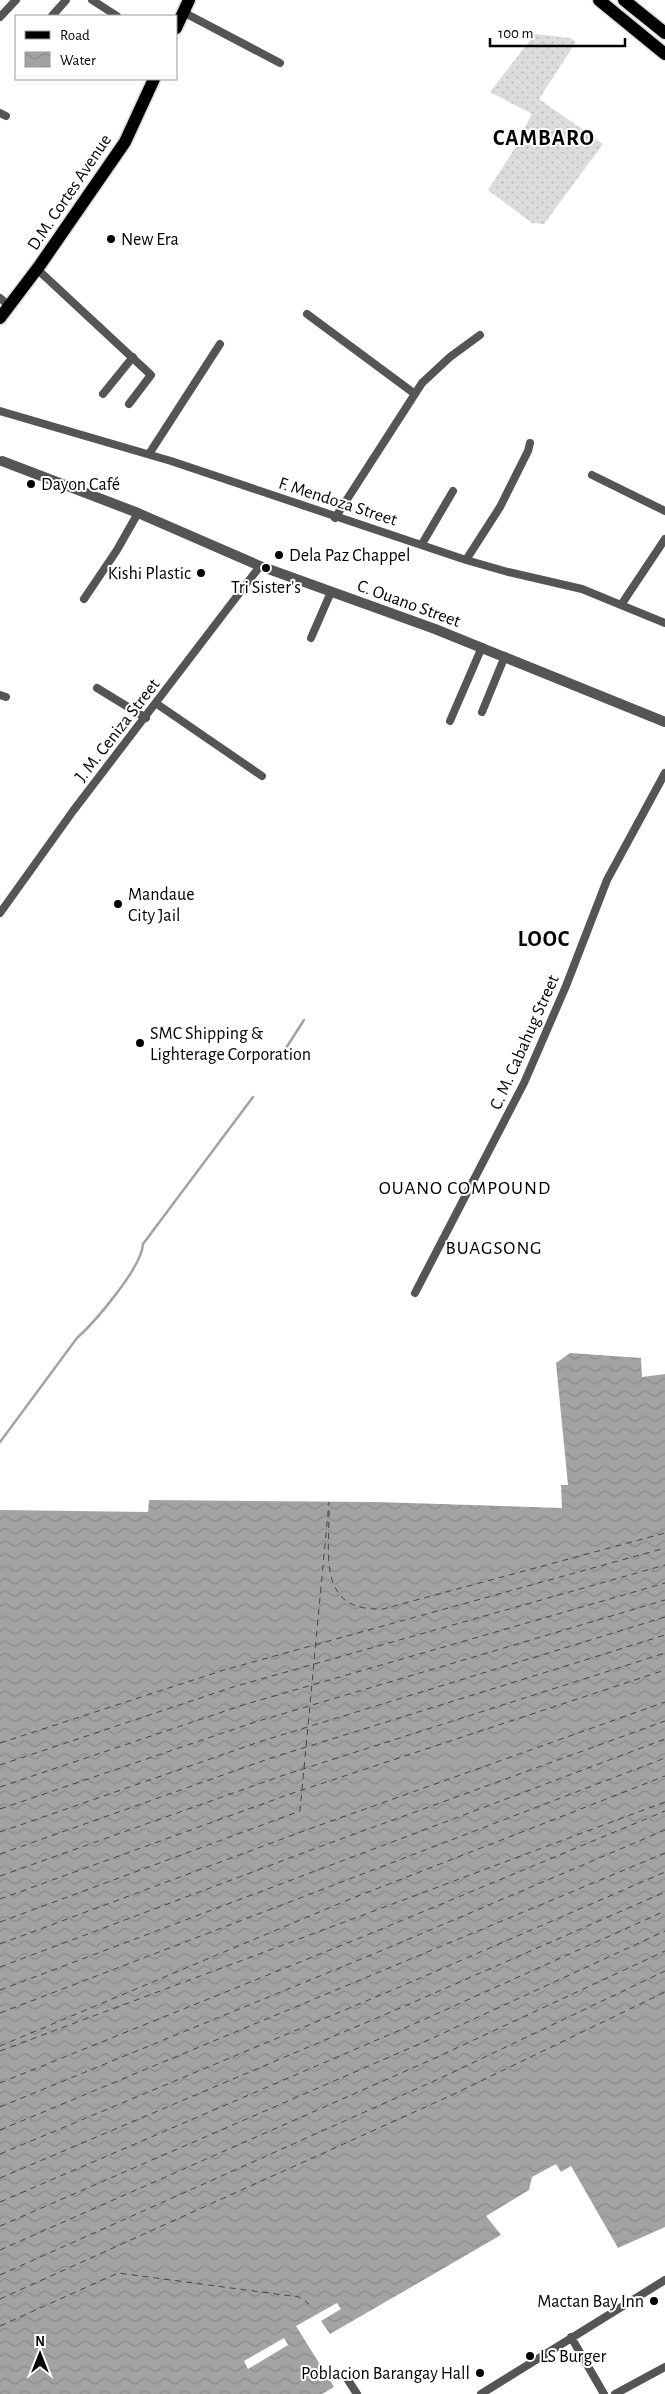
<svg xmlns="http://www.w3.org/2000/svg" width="665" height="2394" font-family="'Alegreya Sans',sans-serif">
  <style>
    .grass { fill: url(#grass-dots) }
    .water { fill: url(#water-waves) }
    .pier { fill: #fff }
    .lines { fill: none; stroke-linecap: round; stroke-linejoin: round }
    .stream { stroke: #a3a3a3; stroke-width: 2.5 }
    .ferry { stroke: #444; stroke-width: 1; stroke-dasharray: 6 5; stroke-linecap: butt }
    .primary-casing { stroke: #dbdbdb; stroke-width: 15 }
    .trunk-casing { stroke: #dbdbdb; stroke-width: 15 }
    .minor { stroke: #555; stroke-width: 8 }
    .tertiary { stroke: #555; stroke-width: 10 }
    .primary { stroke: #000; stroke-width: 12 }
    .trunk { stroke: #000; stroke-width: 12 }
    .poi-dot { fill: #000; stroke: #fff; stroke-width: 2 }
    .labels { text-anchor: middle; stroke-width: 4; stroke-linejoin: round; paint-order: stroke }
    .street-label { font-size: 18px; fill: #000; stroke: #fff }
    .poi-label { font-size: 18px; fill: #000; stroke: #fff; text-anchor: start }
    .neighbourhood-label { font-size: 19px; letter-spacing: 1px; fill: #000; stroke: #fff }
    .district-label { font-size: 22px; font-weight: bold; letter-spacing: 1px; fill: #000; stroke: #fff }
  </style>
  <defs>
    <pattern id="grass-dots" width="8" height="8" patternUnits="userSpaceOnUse" patternTransform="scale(1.25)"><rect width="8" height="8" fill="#dcdcdc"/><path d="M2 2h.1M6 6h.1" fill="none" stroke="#bbb" stroke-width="1.8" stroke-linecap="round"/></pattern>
    <pattern id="water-waves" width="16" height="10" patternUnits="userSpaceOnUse" patternTransform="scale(1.25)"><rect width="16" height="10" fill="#a3a3a3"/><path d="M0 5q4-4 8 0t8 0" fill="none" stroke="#8b8b8b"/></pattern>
  </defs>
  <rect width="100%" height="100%" fill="#fff"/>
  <path class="grass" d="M535,34l35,4 6,4 -37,57 64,45 -59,80 -12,-1 -44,-33 22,-34 22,-42 -42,-22z"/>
  <path class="water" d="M570,1353l71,5 1,19 23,-3v853l-47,21 -47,-82 -10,6 -5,-8 -24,13 -3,13 -43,26 15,19 -171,99 -9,-13 20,-12 -4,-6 -41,23 38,61 -12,7h-322v-884l148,2 1,-12 228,2 185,6 -1,-23h7l-12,-122z"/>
  <path class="pier" d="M284,2338l4,7 -40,24 -4,-8z"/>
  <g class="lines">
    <path class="stream" d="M279,1059l25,-39
      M0,1442l77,-104c18,-16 65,-71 66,-94l110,-147"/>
    <path class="ferry" d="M329,1511c0,46 -11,101 54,98l282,-76
      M0,1743l224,-73 441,-122
      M0,1765l233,-78 432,-122
      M0,1787l243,-82 422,-122
      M0,1809l252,-86 413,-123
      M0,1832l262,-91 403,-124
      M0,1854l271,-96 394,-123
      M0,1876l281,-100 384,-123
      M0,1899l290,-105 375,-124
      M0,1922l300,-111 29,-309
      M0,1944l309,-115 356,-127
      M0,1967l319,-120 346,-126
      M0,1990l665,-251
      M0,2013l665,-255
      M0,2046l348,-146 317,-124
      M0,2051l665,-249
      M0,2083l367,-148 298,-124
      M0,2107l376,-154 289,-123
      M0,2130l665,-277
      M0,2154l395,-165 270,-117
      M0,2178l405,-172 260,-114
      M0,2202l414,-178 251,-113
      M0,2226l424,-184 241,-111
      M0,2250l433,-191 232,-108
      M0,2275l443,-198 222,-106
      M0,2299l452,-204 213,-103
      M0,2326l118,-53 181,24 10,7"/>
    <defs>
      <path id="primary" d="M599,0l66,54
        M624,0l41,33"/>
      <path id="trunk" d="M176,28l13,-28
        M0,318l40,-53 85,-123 29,-63"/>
    </defs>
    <use href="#primary" class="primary-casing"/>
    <use href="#trunk" class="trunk-casing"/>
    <path class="minor" d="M92,0l25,16
      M183,12l97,51
      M52,16l14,-16
      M0,17l16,-17
      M0,113l6,3
      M37,269l114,106 -22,29
      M0,298l9,8
      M307,314l108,80
      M103,394l30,-37
      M0,411l171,50 295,99 42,12 74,17 83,34
      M149,454l71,-110
      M592,475l73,36
      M335,518l87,-135 28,-26 30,-22
      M422,544l31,-53
      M466,560l34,-53 28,-56 2,-8
      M84,599l33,-49 21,-37
      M621,605l44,-66
      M311,638l20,-46
      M97,688l49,30
      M0,695l6,2
      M157,704l105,72
      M482,712l23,-56
      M450,721l32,-74
      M0,913l73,-102 187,-245
      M415,1293l109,-210 42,-97 41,-106 58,-107
      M571,2337l33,57
      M348,2380l9,14
      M481,2394l184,-114
      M615,2394l50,-27"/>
    <path class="tertiary" d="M2,461l136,52 122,53 175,63 230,93"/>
    <use href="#primary" class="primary"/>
    <use href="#trunk" class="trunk"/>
  </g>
  <g class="poi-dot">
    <circle cx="111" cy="239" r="5"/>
    <circle cx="31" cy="484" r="5"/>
    <circle cx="279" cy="555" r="5"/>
    <circle cx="266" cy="568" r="5"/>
    <circle cx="201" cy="573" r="5"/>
    <circle cx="118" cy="904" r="5"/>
    <circle cx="140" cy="1043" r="5"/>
    <circle cx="654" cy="2301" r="5"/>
    <circle cx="530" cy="2356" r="5"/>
    <circle cx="480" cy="2373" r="5"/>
  </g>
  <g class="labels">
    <g class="street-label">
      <text transform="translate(69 192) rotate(-56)" y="6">D.M. Cortes Avenue</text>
      <text transform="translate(338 501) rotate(18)" y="6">F. Mendoza Street</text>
      <text transform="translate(409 603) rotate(20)" y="6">C. Ouano Street</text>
      <text transform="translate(117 730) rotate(-52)" y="6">J. M. Ceniza Street</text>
      <text transform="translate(524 1042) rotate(-66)" y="6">C. M. Cabahug Street</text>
    </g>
    <g class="poi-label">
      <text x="121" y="245">New Era</text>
      <text x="41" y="490">Dayon Café</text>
      <text x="289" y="561">Dela Paz Chappel</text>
      <text x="191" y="579" text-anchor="end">Kishi Plastic</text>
      <text x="266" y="593" text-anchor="middle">Tri Sister's</text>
      <text x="128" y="900">Mandaue<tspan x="128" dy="21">City Jail</tspan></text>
      <text x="150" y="1039">SMC Shipping &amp;<tspan x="150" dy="21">Lighterage Corporation</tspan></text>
      <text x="644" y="2307" text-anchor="end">Mactan Bay Inn</text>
      <text x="540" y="2362">LS Burger</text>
      <text x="470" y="2379" text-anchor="end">Poblacion Barangay Hall</text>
    </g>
    <g class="neighbourhood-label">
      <text x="465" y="1194">OUANO COMPOUND</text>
      <text x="494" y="1254">BUAGSONG</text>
    </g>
    <g class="district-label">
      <text x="544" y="145">CAMBARO</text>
      <text x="544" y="946">LOOC</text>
    </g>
  </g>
  <rect x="15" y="15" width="162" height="65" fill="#ffffff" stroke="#999999"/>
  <rect x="25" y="31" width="25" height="8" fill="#000000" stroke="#999999"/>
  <text x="60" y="40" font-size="15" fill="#000000">Road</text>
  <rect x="25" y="52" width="25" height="15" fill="url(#water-waves)" stroke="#999999"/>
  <text x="60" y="65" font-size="15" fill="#000000">Water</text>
  <g transform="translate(40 2354)" stroke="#ffffff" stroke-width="4" paint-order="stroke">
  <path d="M0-4L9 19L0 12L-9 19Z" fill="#000000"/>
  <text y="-8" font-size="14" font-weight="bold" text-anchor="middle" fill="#000000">N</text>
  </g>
  <path d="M490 38v8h135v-8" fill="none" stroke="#000000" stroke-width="2.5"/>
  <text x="498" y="38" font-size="15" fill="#000000" stroke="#ffffff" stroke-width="4" paint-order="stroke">100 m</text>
</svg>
